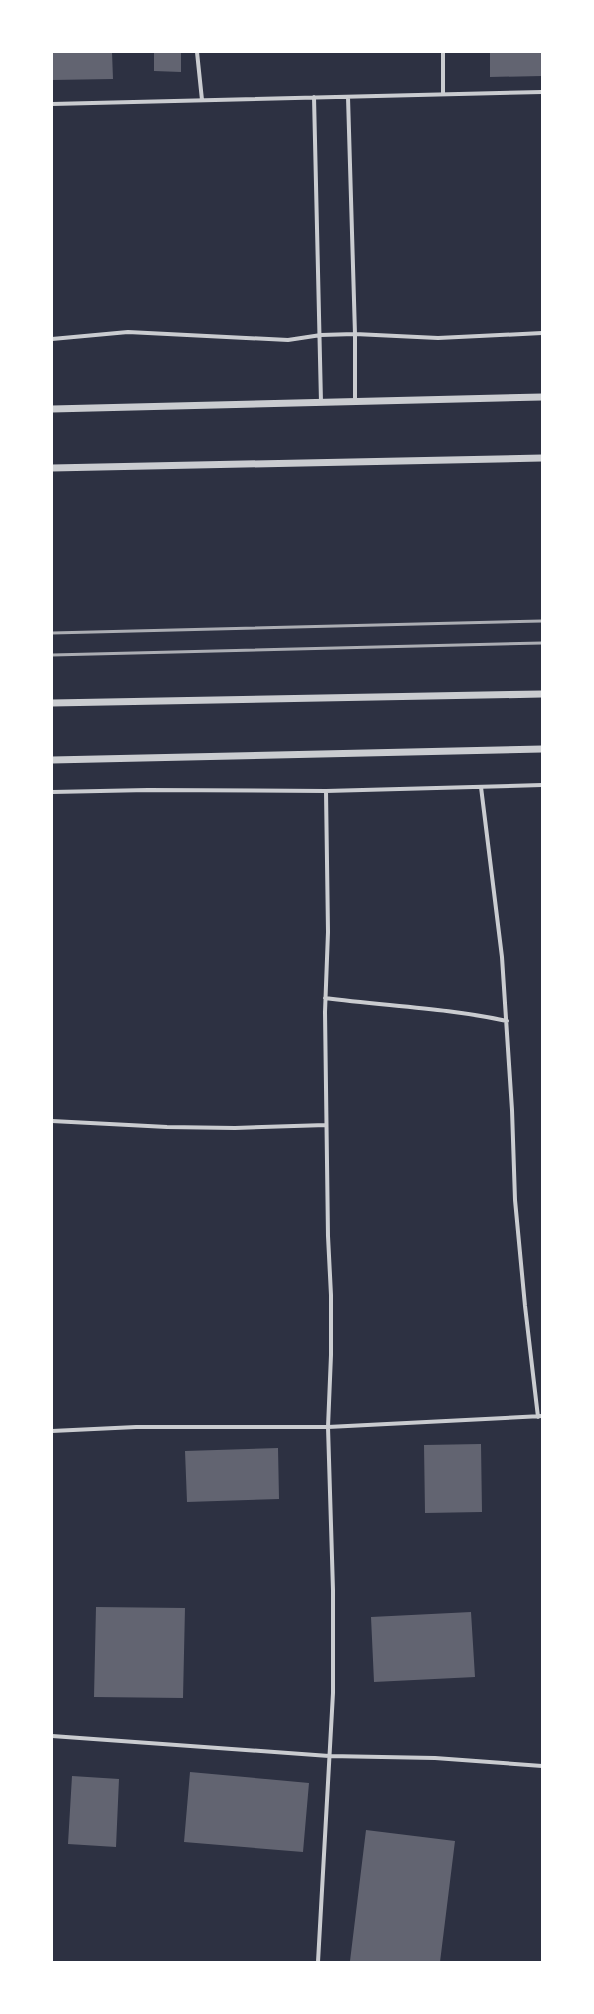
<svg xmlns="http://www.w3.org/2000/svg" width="594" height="2014" font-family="Raleway,sans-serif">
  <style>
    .building { fill: #626471 }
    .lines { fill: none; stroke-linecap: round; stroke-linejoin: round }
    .minor { stroke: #caccd0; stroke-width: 4 }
    .tertiary { stroke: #caccd0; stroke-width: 7 }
    .rail { stroke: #abadb3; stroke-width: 3 }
  </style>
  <rect width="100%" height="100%" fill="#2d3142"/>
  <path class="building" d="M52,52h60l1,27 -61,1z
    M154,52h27v20l-27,-1z
    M490,52h52v24l-52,1z
    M481,1444l1,68 -57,1 -1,-68z
    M278,1448l1,51 -92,3 -2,-51z
    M96,1607l89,1 -2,90 -89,-1z
    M471,1612l4,65 -101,5 -3,-65z
    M190,1772l119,11 -6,69 -119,-10z
    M72,1776l47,3 -3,68 -48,-3z
    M366,1830l89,11 -15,121 -90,-1z"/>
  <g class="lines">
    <path class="minor" d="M197,52l5,48
      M443,94v-42
      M314,97l7,305
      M348,97l7,237v67
      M52,104l490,-12
      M52,339l76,-7 160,8 33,-5 34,-1 83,4 104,-5
      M481,787l21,170 10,153 3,90 10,106 13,111
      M52,792l96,-2 178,1 216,-6
      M325,998c60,8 122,10 182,23
      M52,1121l115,6 68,1 91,-3
      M52,1431l84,-4h192l214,-11
      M52,1736l277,20 106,2 107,8
      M318,1962l15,-269v-103l-5,-163 3,-72v-60l-3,-59 -3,-224 3,-80 -2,-141"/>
    <path class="tertiary" d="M52,409l490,-12
      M52,468l490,-10
      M52,703l490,-9
      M52,760l490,-11"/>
    <path class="rail" d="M52,633l490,-12
      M52,655l490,-12"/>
  </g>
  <rect width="594" height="2014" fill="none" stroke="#ffffff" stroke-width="106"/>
</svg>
